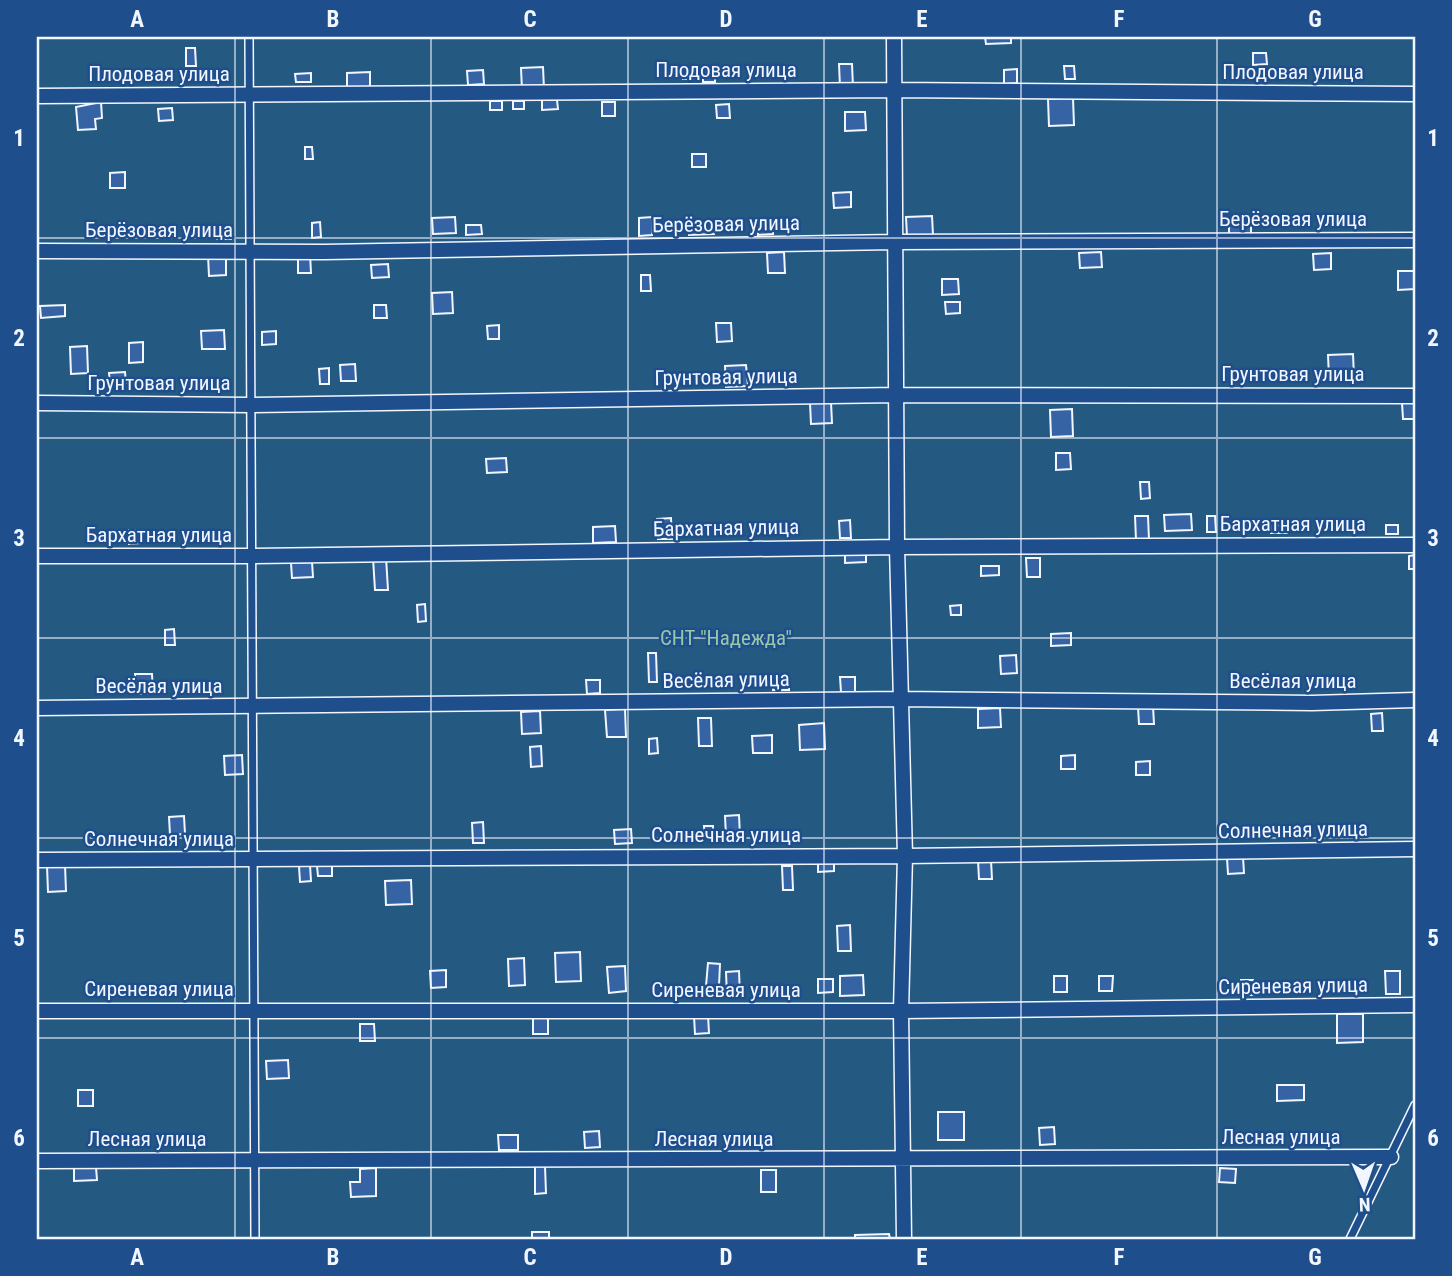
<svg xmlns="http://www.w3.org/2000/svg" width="1452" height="1276" font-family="'Roboto Condensed',sans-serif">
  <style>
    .green { fill: #245a82; stroke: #a8bbd7; stroke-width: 2 }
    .building { fill: #3563a3; stroke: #f2f6ff; stroke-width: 2 }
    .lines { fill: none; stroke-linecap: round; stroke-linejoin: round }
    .lane-casing { stroke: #f2f6ff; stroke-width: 10 }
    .street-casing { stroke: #f2f6ff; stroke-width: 17 }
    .lane { stroke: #1f4e8c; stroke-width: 7 }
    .street { stroke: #1f4e8c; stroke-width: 14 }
    .grid { fill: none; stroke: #f2f6ff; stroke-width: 2; stroke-opacity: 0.55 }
    .labels { text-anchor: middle; stroke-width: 5; stroke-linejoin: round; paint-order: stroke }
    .street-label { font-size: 21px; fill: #f2f6ff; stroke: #1f4e8c }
    .park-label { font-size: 21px; fill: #97c8a6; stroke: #1f4e8c }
    .neatline { fill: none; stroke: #f2f6ff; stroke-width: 2.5 }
    .grid-label { font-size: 23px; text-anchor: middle; font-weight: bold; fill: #f2f6ff }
  </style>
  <rect width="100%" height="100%" fill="#1f4e8c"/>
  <path class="green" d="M37,37h1378v1202h-1378z"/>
  <path class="building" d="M985,37h26v6l-25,1z
    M186,48h9l1,18h-10z
    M1253,53h13l1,11 -14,1z
    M839,64h13l1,23h-13z
    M1064,66h10l1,13h-10z
    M543,67l1,22 -22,1 -1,-22z
    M1017,69v14l-13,1v-14z
    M483,70l1,14 -16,1 -1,-14z
    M693,70v9h-10v-8z
    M370,72v15h-23v-14z
    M311,73v9h-15l-1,-8z
    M703,75h12v7h-12z
    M1073,98l1,27 -25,1 -1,-27z
    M542,100h15l1,9 -16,1z
    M490,101h12v9h-12z
    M513,101h11v8h-11z
    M101,102l1,16 -7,1 1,10 -18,1 -2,-23z
    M602,102h13v14h-13z
    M729,104l1,14h-13l-1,-13z
    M172,108l1,12 -14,1 -1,-12z
    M845,112h20l1,18 -21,1z
    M305,147h7l1,12h-8z
    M692,154h14v13h-14z
    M125,172v16h-15v-15z
    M851,192v15l-17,1 -1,-15z
    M932,216l1,19 -26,1 -1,-19z
    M455,217l1,16 -23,1 -1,-16z
    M652,217v18l-13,1v-18z
    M772,218l1,16 -15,1v-16z
    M1251,219v16l-22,1v-16z
    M320,222l1,15 -9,1v-15z
    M713,223l1,11 -25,1v-11z
    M466,225h15l1,9 -16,1z
    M216,228h14l1,11h-14z
    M784,252l1,21h-17l-1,-20z
    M1101,252l1,15 -22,1 -1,-15z
    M1331,253v16l-17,1 -1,-16z
    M226,254v21l-17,1 -1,-21z
    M310,254l1,19h-13v-18z
    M388,264l1,13 -17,1 -1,-13z
    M1398,271h17v18l-17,1z
    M641,275h9l1,16h-10z
    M942,279h16l1,15 -17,1z
    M452,292l1,21 -20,1 -1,-21z
    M945,302h15v11l-14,1z
    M65,305v11l-24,2 -1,-12z
    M374,305h12l1,13h-13z
    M716,323h15l1,18 -15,1z
    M499,325v14h-11l-1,-13z
    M224,330l1,19h-23l-1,-18z
    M276,331v13l-14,1v-13z
    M143,342v20l-14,1v-20z
    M87,346l1,27 -17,1 -1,-27z
    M1353,354l1,23 -25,1 -1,-23z
    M355,364l1,17h-15l-1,-16z
    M746,365l2,21 -22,1 -1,-21z
    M329,368v16h-9l-1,-15z
    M125,372l1,11 -16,1 -1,-11z
    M831,402l1,21 -21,1 -1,-21z
    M1415,402v17h-12l-1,-16z
    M1072,409l1,27 -22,1 -1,-27z
    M1056,453h14l1,16 -15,1z
    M506,458l1,14 -20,1 -1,-14z
    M1140,482h9l1,16 -9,1z
    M1191,514l1,16 -27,1 -1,-16z
    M1135,516h13l1,24h-13z
    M1207,516h8l1,16h-9z
    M671,518l1,21h-14l-1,-20z
    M850,520l1,18h-11l-1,-17z
    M1287,525v8h-16v-7z
    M1386,525h12v9h-12z
    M615,526l1,16 -23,1v-16z
    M129,530h10l1,13 -11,1z
    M866,553v9l-21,1v-9z
    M1415,555v14h-6v-13z
    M386,557l2,33h-13l-2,-32z
    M1026,558h14v19h-13z
    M312,562l1,15 -21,1 -1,-15z
    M981,566h18v9l-18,1z
    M425,604l1,17 -8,1 -1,-17z
    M961,605v10h-10l-1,-9z
    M174,629l1,16h-10v-15z
    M1071,633v12l-20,1v-12z
    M648,653h8l1,29h-8z
    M1016,655l1,18 -16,1 -1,-18z
    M135,674h17l1,19 -18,1z
    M840,677h15v15h-14z
    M773,679h16v11h-16z
    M586,680h14v13l-13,1z
    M1153,706l1,18h-15l-1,-17z
    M1000,708l1,19 -23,1v-19z
    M625,709l1,28h-19l-2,-27z
    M540,711l1,22 -19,1 -1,-22z
    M1382,713l1,18h-11l-1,-17z
    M698,718h13l1,28h-13z
    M824,723l1,26 -25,1 -1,-25z
    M772,735v18h-19l-1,-17z
    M657,738l1,15 -9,1v-15z
    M541,746l1,20 -11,1 -1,-20z
    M242,755l1,19 -18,1 -1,-19z
    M1075,755v14h-14v-13z
    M1150,761v14h-14v-13z
    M739,815l1,21 -14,1 -1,-21z
    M184,816l1,18 -15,1 -1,-18z
    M483,822l1,21h-11l-1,-20z
    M704,826h9v9l-8,1z
    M631,829l1,14 -17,1 -1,-14z
    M1243,857l1,16 -16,1 -1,-16z
    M978,860h13l1,19h-13z
    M818,863h16v8l-16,1z
    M65,865l1,26 -18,1 -1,-26z
    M310,865l1,16 -11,1 -1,-16z
    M332,865v11h-14l-1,-10z
    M782,866h10l1,24h-10z
    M411,880l1,24 -26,1 -1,-24z
    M850,925l1,26h-13l-1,-25z
    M580,952l1,29 -25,1 -1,-29z
    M524,958l1,27 -16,1 -1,-27z
    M708,963l12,1 -1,22h-13z
    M625,966l1,25 -17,2 -2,-26z
    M446,970v17l-15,1 -1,-17z
    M739,971l1,25 -13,1 -1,-25z
    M1385,971h15v23h-14z
    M863,975l1,20 -24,1v-20z
    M1054,976h13v16h-13z
    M1099,976h14l-1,15h-13z
    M818,979h15v13l-15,1z
    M1241,980h12v15h-12z
    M1337,1014h26v28l-26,1z
    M708,1015l1,18 -14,1 -1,-18z
    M548,1017v17h-15v-16z
    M360,1024h14l1,17h-15z
    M288,1060l1,18 -22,1 -1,-18z
    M1277,1085h27v15l-27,1z
    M78,1090h15v16h-15z
    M938,1112h26v28h-26z
    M1054,1127l1,17 -15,1 -1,-17z
    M599,1131l1,16 -15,1 -1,-16z
    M498,1135h20v15h-19z
    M535,1166h10l1,27 -11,1z
    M74,1167h22l1,13 -23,1z
    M376,1168v28l-25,1 -1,-15h10v-13z
    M1220,1168l16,1 -1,14 -16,-1z
    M761,1170h15v22h-15z
    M532,1232h17v7h-17z
    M889,1234l1,5h-35v-4z"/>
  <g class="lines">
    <defs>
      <path id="lane" d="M249,37l6,1202
        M1350,1239l65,-134"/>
      <path id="street" d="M894,37l3,510 8,309 -4,155 3,228
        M37,96l857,-6 521,4
        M37,251l287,1 571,-10 520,-2
        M37,403l214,2 646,-10 518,1
        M37,556h214l646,-9 518,-2
        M37,708l862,-9 413,4 103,-3
        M37,860l868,-4 510,-7
        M37,1011h864l514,-6
        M37,1161l1354,-4"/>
    </defs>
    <use href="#lane" class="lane-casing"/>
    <use href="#street" class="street-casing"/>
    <use href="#lane" class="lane"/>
    <use href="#street" class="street"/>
  </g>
  <path class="grid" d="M235,37v1202M431,37v1202M628,37v1202M824,37v1202M1021,37v1202M1217,37v1202M37,238h1378M37,438h1378M37,638h1378M37,838h1378M37,1038h1378"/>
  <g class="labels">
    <g class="street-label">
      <text x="726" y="77">Плодовая улица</text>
      <text x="1293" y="79">Плодовая улица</text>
      <text x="159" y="81">Плодовая улица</text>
      <text x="1293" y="226">Берёзовая улица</text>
      <text transform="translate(726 224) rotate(-1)" y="7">Берёзовая улица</text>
      <text x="159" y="237">Берёзовая улица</text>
      <text x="1293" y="381">Грунтовая улица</text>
      <text transform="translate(726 377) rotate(-1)" y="7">Грунтовая улица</text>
      <text x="159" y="390">Грунтовая улица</text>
      <text x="1293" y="531">Бархатная улица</text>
      <text transform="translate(726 528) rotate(-1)" y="7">Бархатная улица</text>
      <text x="159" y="542">Бархатная улица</text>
      <text transform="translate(726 680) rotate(-1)" y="7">Весёлая улица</text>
      <text x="1293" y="688">Весёлая улица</text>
      <text x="159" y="693">Весёлая улица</text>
      <text transform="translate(1293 830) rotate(-1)" y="7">Солнечная улица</text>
      <text x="726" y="842">Солнечная улица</text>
      <text x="159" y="846">Солнечная улица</text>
      <text transform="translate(1293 986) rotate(-1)" y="7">Сиреневая улица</text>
      <text x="159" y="996">Сиреневая улица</text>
      <text x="726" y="997">Сиреневая улица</text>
      <text x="1281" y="1144">Лесная улица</text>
      <text x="147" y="1146">Лесная улица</text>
      <text x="714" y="1146">Лесная улица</text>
    </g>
    <g class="park-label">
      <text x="726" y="645">СНТ "Надежда"</text>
    </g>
  </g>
  <rect width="1452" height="1276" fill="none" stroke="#1f4e8c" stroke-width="77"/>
  <g transform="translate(1364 1188) rotate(178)" stroke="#1f4e8c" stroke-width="5" paint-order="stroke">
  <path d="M0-5L12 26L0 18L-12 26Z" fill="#f2f6ff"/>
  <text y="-10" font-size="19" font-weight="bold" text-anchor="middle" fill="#f2f6ff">N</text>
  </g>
  <rect x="38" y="38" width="1376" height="1200" class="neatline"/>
  <g class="grid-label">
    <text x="137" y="27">A</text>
    <text x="333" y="27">B</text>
    <text x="530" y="27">C</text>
    <text x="726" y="27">D</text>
    <text x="922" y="27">E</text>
    <text x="1119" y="27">F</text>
    <text x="1315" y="27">G</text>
    <text x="19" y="146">1</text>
    <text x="1433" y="146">1</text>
    <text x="19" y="346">2</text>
    <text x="1433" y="346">2</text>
    <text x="19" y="546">3</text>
    <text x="1433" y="546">3</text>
    <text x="19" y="746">4</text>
    <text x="1433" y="746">4</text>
    <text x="19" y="946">5</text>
    <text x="1433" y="946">5</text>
    <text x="19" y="1146">6</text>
    <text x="1433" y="1146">6</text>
    <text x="137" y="1265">A</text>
    <text x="333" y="1265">B</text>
    <text x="530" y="1265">C</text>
    <text x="726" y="1265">D</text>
    <text x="922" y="1265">E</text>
    <text x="1119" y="1265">F</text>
    <text x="1315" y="1265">G</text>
  </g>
</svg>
